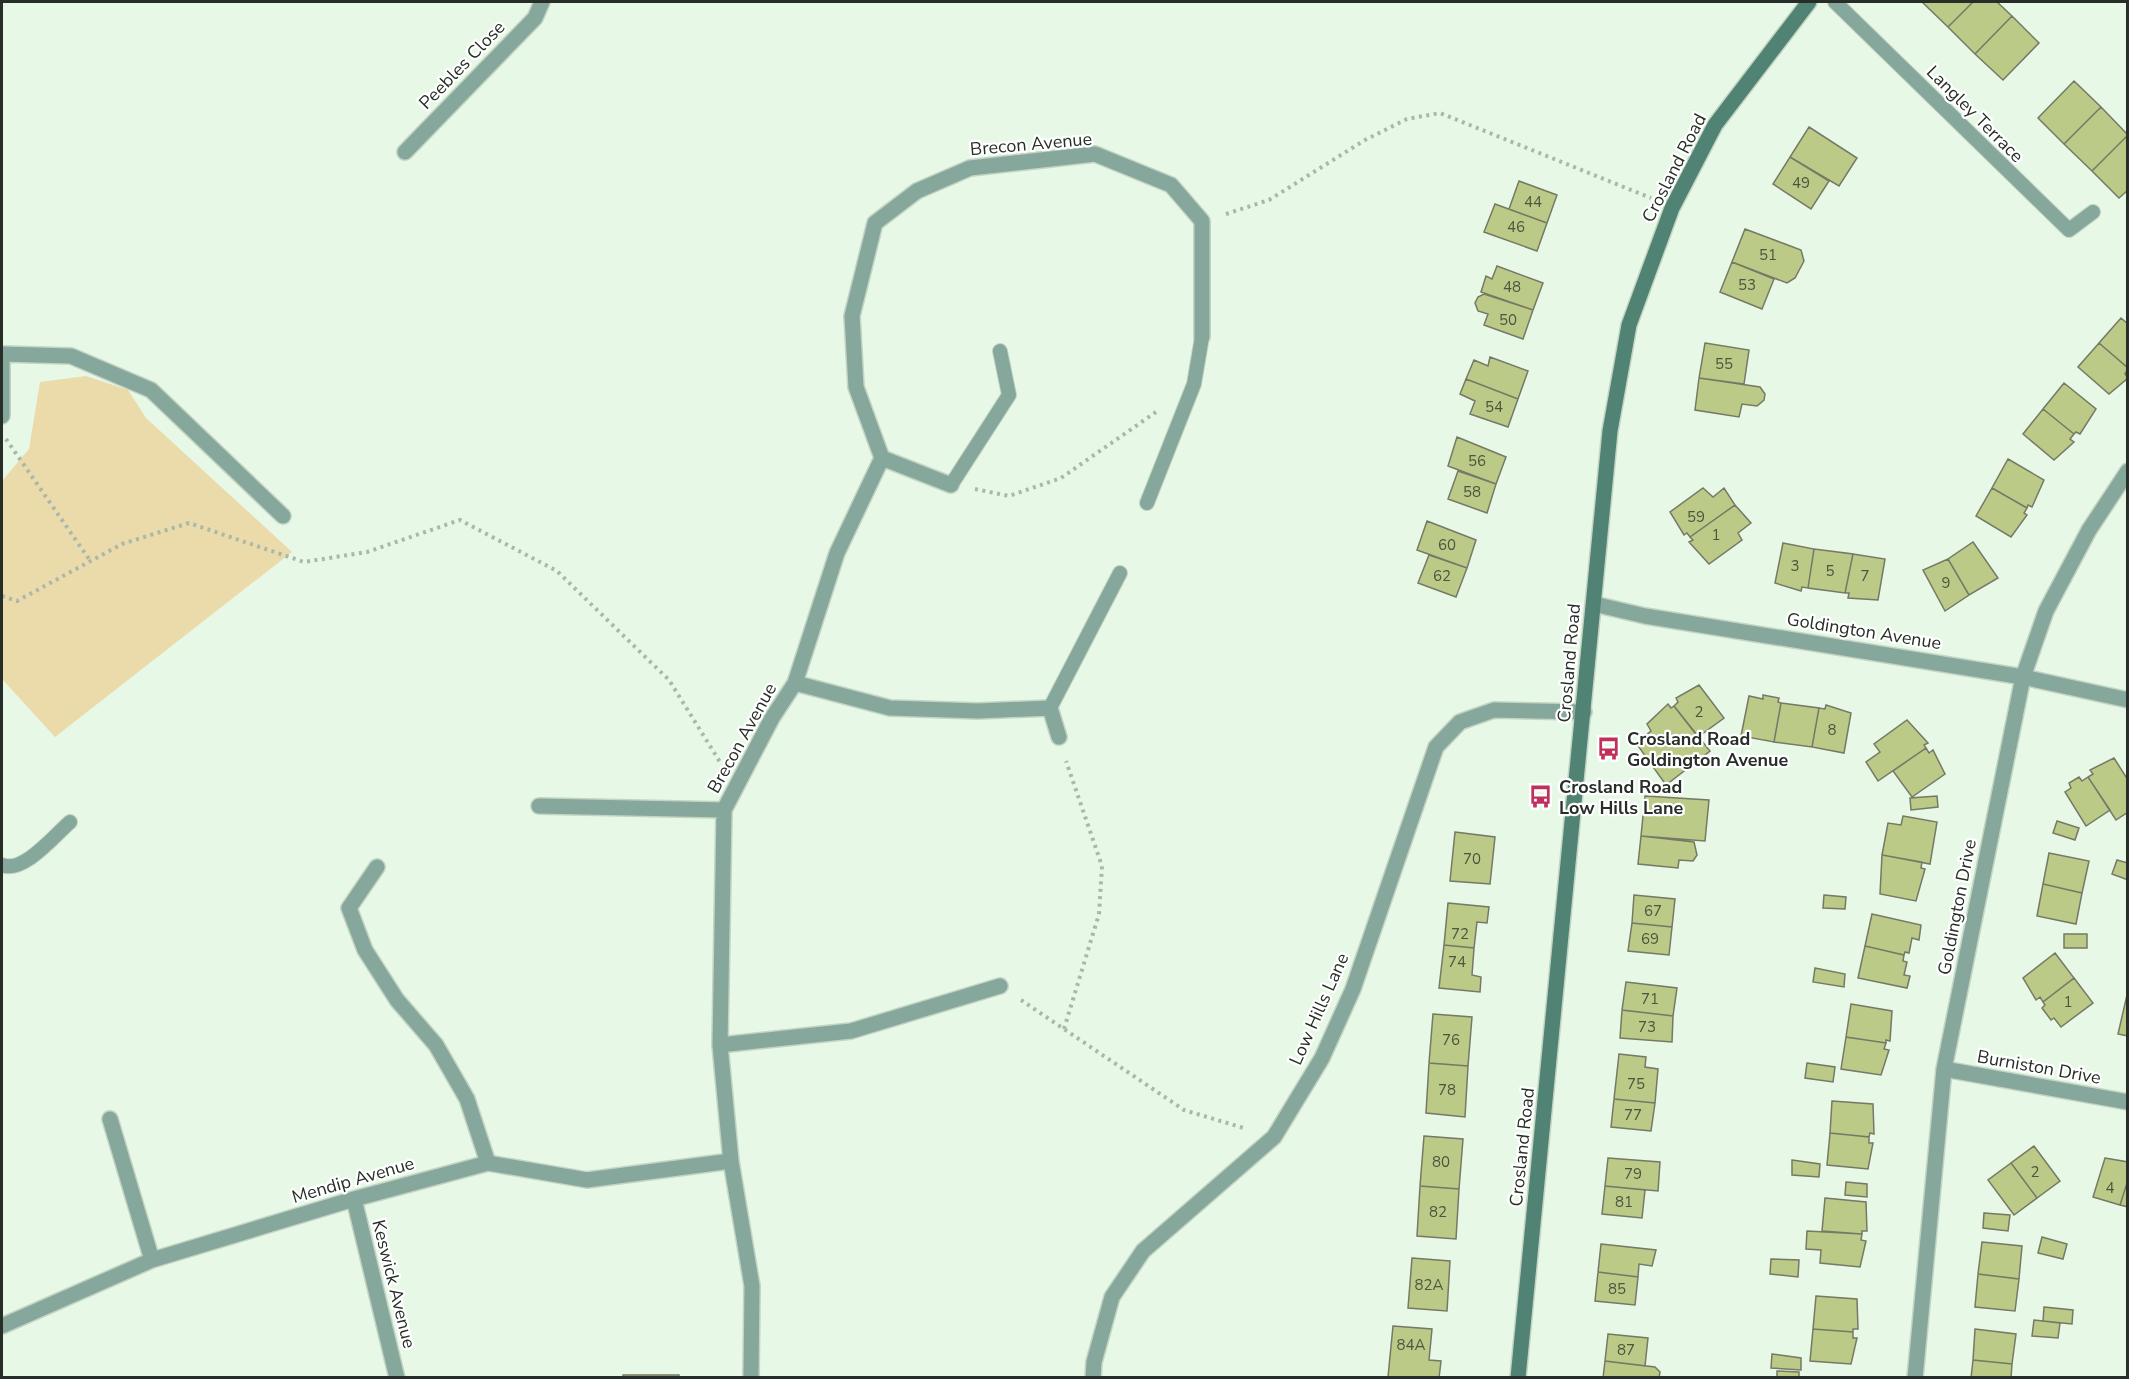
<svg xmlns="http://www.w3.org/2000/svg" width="2129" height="1379" font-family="'Nunito Sans',sans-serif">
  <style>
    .green { fill: #ebdaaa }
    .building { fill: #bcca87; stroke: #757966; stroke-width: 1.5 }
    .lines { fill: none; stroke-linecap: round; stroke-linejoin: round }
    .lane-casing { stroke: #c4d4c4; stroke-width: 16 }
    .street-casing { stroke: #c4d4c4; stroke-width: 18 }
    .secondary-casing { stroke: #c4d4c4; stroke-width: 18 }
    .path { stroke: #aab8aa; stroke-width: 4; stroke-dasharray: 3 4.5; stroke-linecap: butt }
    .lane { stroke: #86a89c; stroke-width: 14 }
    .street { stroke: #86a89c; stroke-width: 15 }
    .secondary { stroke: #508373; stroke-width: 15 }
    .labels { text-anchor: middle; stroke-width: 4.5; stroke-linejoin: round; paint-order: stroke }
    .number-label { font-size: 15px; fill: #4c553f }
    .street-label { font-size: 18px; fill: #272e27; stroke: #fff }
    .poi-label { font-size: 18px; font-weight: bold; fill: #272e27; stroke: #fff; text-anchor: start }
  </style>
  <rect width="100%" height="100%" fill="#e7f8e6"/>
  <path class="green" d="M86,376l42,14 18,28 146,134 -237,185 -53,-58v-198l27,-32 11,-67z"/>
  <path class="building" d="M1922,2h51l-25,25z
    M1973,2h24l15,14 -37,38 -27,-27z
    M2012,16l27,27 -36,37 -28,-26z
    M2074,81l27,26 -37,37 -26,-26z
    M2101,107l27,28 -36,36 -28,-27z
    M1809,127l48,31 -18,28 -49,-29z
    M2128,135v55l-9,8 -27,-27z
    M1790,157l39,24 -18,28 -38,-25z
    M1519,181l38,14 -10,28 -38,-14z
    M1495,204l52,19 -10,28 -53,-19z
    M1745,229l56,21 3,11 -9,17 -8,5 -55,-21z
    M1732,262l42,17 -12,30 -42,-17z
    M1497,266l46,17 -10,27 -52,-18 5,-16 6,3z
    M1484,294l49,16 -10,29 -39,-14 4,-11 -10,-3 -3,-8 3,-6z
    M2121,318l7,6v44l-29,-25z
    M1705,343l44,7 -5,34 -45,-6z
    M2099,343l29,25 -3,6 3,4 -19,16 -31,-27z
    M1490,357l38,14 -10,28 -52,-20 8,-19 14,6z
    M1699,378l61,9 5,7 -1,6 -7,6 -15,-2 -3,13 -44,-7z
    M1466,379l52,20 -10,28 -38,-13 5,-13 -15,-7z
    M2064,383l32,26 -16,25 -4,-2 -2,2 -31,-25z
    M2043,409l31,25 -4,5 4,3 -20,18 -31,-26z
    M1457,437l49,20 -10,27 -48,-18z
    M2008,459l36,21 -12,27 -4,-2 -1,3 -35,-20z
    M1458,471l38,13 -9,29 -39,-14z
    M1703,488l10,9 11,-9 11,17 -45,32 -3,-4 -3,2 -14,-23z
    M1992,488l35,20 -3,5 3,2 -16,22 -35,-21z
    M1735,505l16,18 -13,10 4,7 -33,24 -20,-22 4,-2 -3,-3z
    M1427,521l49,19 -9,28 -50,-18z
    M1973,542l25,36 -29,17 -21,-36z
    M1783,543l31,6 -6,39 -6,-1 -1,4 -26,-8z
    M1814,549l39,5 -8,39 -37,-5z
    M1853,554l32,5 -7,41 -30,-2 1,-5h-4z
    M1429,555l38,13 -11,29 -38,-14z
    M1948,559l21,36 -24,16 -22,-41z
    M1699,685l25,33 -26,19 -24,-31 4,-4 -2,-4z
    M1763,695l16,3 -1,4 3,1 -7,39 -33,-6 8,-40 14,3z
    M1781,703l38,5 -7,39 -38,-5z
    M1668,704l3,4 3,-2 36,45 -44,34 -30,-42 15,-12 -4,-7z
    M1826,705l25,8 -7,40 -32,-6 7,-39 6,1z
    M1907,720l21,23 -4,2 2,3 -48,33 -12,-19 14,-10 -6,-8z
    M1926,748l3,5 4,-3 12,24 -33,23 -19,-26z
    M2114,758l14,22v32l-12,8 -28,-43 5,-3 -3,-4z
    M2079,777l3,4 6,-4 22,33 -24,16 -21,-34 6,-4 -2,-5z
    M1645,796l64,4 -4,41 -64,-5z
    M1937,796l1,11 -27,3 -1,-12z
    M1903,816l34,6 -7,42 -48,-9 6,-32 13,2z
    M2057,821l22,7 -4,12 -22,-7z
    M1455,832l40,5 -5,47 -40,-3z
    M1641,836l53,6 3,13 -4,6 -14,-1 -1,8 -40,-4z
    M2049,853l40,8 -7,32 -39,-9z
    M1882,855l40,7 -1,6 4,1 -9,32 -36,-7z
    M2117,860l11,3v17l-16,-6z
    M2043,884l39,9 -6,31 -39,-8z
    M1634,895l41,4 -3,28 -40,-4z
    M1824,895l22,2 -1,12 -22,-1z
    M1448,903l41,4 -2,16 -10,-1 -3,26 -30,-3z
    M1872,914l49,11 -2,15 -7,-2 -3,15 -4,-1 -1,3 -39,-9z
    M1632,923l40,4 -3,28 -41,-4z
    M2064,934h23v14h-23z
    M1444,945l30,3 -2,27 9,2 -1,15 -41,-4z
    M1865,946l39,9 -1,6 4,1 -3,13 6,1 -3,12 -49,-10z
    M2055,953l19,25 -31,24 -3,-5 -4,3 -13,-22z
    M1815,968l30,6 -1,13 -31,-5z
    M2074,978l19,25 -32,24 -7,-9 -3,2 -9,-12 3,-3 -2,-3z
    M1626,982l51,6 -4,28 -51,-6z
    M2127,995h1v41l-10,-2z
    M1851,1004l41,7 -2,30 -4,-1v3l-40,-6z
    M1622,1010l51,6 -1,26 -52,-4z
    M1433,1014l39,3 -4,49 -39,-3z
    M1846,1037l40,6 -2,6 5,1 -8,25 -40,-6z
    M1619,1054l27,3 -1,10 13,2 -3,34 -41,-4z
    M1429,1063l39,3 -3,51 -39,-4z
    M1807,1063l28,4 -2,15 -28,-4z
    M1614,1099l41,4 -4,28 -40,-4z
    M1832,1101l41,3 1,30 -4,-1 -1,4 -39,-4z
    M1830,1133l39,4v6h4l-5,26 -41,-4z
    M1424,1136l39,3 -4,50 -39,-3z
    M2034,1146l26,35 -23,17 -26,-35z
    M1608,1158l52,4 -2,29 -53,-5z
    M2105,1158l23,4v18l-8,25 -27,-8z
    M1792,1160l28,4 -1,13 -27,-2z
    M2011,1163l26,35 -23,17 -26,-35z
    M2128,1180v27l-8,-2z
    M1846,1182l21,2v13l-22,-2z
    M1420,1186l39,3 -3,50 -39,-3z
    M1605,1186l40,4 -3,28 -40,-4z
    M1825,1198l41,4 1,29h-5v3l-40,-3z
    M1984,1213l26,2 -2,16 -25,-3z
    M1807,1231l55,3 -1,6 5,1 -6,26 -40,-4 1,-13 -15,-1z
    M2042,1237l25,7 -4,15 -25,-6z
    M1982,1242l40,4 -3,33 -41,-5z
    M1601,1244l55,6 -4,16 -13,-2 -1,13 -40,-5z
    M1412,1258l38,3 -3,50 -39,-3z
    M1771,1259l28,1 -1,17 -28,-3z
    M1598,1272l40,5 -3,28 -40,-4z
    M1978,1274l41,5 -4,32 -40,-4z
    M1816,1296l41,3 1,30h-5v3l-40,-3z
    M2044,1307l29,3 -1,14 -29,-3z
    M2034,1320l26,3 -2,15 -26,-2z
    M1393,1326l39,3 -3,31 12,1 -2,17 -51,-1z
    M1813,1329l40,3v6h4l-6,26 -41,-3z
    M1975,1329l41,5 -4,30 -39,-4z
    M1608,1334l40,4 -3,28 -40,-5z
    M1772,1354l29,4v12l-30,-2z
    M1973,1360l39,4 -1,14h-40z
    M1605,1361l50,6 5,5 -1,6h-56z
    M1777,1371l22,1v6h-22z
    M623,1375h56v3h-56z"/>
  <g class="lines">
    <defs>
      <path id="lane" d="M1835,2l234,228 24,-18
        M951,485l58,-90 -9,-44
        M1147,503l47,-119 8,-47
        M1050,708l70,-135
        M2,865c21,9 52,-29 68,-43"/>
      <path id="street" d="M405,152l130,-134 7,-16
        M2,354l69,2 80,34 132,126
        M2,363v53
        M882,458l69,27
        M1594,604l51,12 378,61 105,23
        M795,683l95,25 88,3 72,-3 9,29
        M539,806l185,4
        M377,867l-28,41 16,42 32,50 39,45 31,54 21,64
        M720,1045l131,-14 149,-45
        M1944,1069l184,33
        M110,1119l42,141
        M354,1199l43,179
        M2,1326l150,-66 202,-61 134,-36 99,17 144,-19
        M751,1378l1,-92 -21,-125 -11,-116 4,-235 48,-92 23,-35 42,-130 45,-95 -26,-71 -4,-71 23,-93 42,-32 53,-23 125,-14 76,31 31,36v116
        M1093,1378l1,-16 18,-65 31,-46 131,-114 48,-79 31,-69 83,-242 24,-25 34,-12 90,2
        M1915,1378l29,-309 79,-392 23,-66 43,-81 39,-59"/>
      <path id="secondary" d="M1518,1378l92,-947 19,-106 43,-117 43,-83 94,-123"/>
    </defs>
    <use href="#lane" class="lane-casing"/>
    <use href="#street" class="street-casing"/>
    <use href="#secondary" class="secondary-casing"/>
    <path class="path" d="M1226,214l43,-14 96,-60 42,-21 33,-6 211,85
      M6,439l85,123
      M975,489l34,7 52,-18 95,-66
      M2,596l15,5 105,-57 67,-21 115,39 63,-10 93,-32 97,51 112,109 51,82
      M1021,1000l163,110 63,19
      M1064,1029l35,-115 3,-48 -36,-105"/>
    <use href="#lane" class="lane"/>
    <use href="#street" class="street"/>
    <use href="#secondary" class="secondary"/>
  </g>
  <defs>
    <symbol id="bus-bare" viewBox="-9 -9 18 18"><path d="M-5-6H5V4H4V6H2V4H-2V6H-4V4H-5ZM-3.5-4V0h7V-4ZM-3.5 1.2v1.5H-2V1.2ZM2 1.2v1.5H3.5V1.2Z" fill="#bf305a" stroke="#fff" stroke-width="2.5" paint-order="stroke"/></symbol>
  </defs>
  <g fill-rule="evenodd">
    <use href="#bus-bare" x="1592" y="732" width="33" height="33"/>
    <use href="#bus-bare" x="1524" y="780" width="33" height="33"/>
  </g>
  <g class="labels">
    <g class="number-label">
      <text x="1801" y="188">49</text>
      <text x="1533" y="207">44</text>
      <text x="1516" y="232">46</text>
      <text x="1768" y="260">51</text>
      <text x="1747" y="290">53</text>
      <text x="1512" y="292">48</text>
      <text x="1508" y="325">50</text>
      <text x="1724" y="369">55</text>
      <text x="1494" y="412">54</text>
      <text x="1477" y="466">56</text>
      <text x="1472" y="497">58</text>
      <text x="1696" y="522">59</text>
      <text x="1716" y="540">1</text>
      <text x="1447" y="550">60</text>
      <text x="1795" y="571">3</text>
      <text x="1830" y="576">5</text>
      <text x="1442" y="581">62</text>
      <text x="1865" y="581">7</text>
      <text x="1946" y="588">9</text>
      <text x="1699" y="717">2</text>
      <text x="1832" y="735">8</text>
      <text x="1472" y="864">70</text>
      <text x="1653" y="916">67</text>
      <text x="1460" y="939">72</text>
      <text x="1650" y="944">69</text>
      <text x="1457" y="967">74</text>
      <text x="1650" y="1004">71</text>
      <text x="2068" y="1007">1</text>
      <text x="1647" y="1032">73</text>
      <text x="1451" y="1045">76</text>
      <text x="1636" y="1089">75</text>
      <text x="1447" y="1095">78</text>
      <text x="1633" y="1120">77</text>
      <text x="1441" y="1167">80</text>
      <text x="2035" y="1177">2</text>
      <text x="1633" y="1179">79</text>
      <text x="2110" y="1193">4</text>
      <text x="1624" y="1207">81</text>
      <text x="1438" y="1217">82</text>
      <text x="1429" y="1290">82A</text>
      <text x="1617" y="1294">85</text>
      <text x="1411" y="1350">84A</text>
      <text x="1626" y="1355">87</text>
    </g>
    <g class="street-label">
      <text transform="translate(462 65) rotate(-46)" y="6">Peebles Close</text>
      <text transform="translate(1975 114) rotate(45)" y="6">Langley Terrace</text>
      <text transform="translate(1031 144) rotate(-5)" y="6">Brecon Avenue</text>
      <text transform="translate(1674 168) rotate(-63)" y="6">Crosland Road</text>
      <text transform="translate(1864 631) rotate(9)" y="6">Goldington Avenue</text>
      <text transform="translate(1569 663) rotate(-85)" y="6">Crosland Road</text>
      <text transform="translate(742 738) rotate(-61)" y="6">Brecon Avenue</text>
      <text transform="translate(1957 907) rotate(-79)" y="6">Goldington Drive</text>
      <text transform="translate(1319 1009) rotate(-66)" y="6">Low Hills Lane</text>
      <text transform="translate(2039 1067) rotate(10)" y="6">Burniston Drive</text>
      <text transform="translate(1522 1147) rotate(-84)" y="6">Crosland Road</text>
      <text transform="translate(353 1180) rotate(-16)" y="6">Mendip Avenue</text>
      <text transform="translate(394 1284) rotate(76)" y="6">Keswick Avenue</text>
    </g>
    <g class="poi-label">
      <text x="1627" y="745">Crosland Road<tspan x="1627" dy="21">Goldington Avenue</tspan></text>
      <text x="1559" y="793">Crosland Road<tspan x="1559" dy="21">Low Hills Lane</tspan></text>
    </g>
  </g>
  <rect width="2129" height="1379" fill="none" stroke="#272e27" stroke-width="6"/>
</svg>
